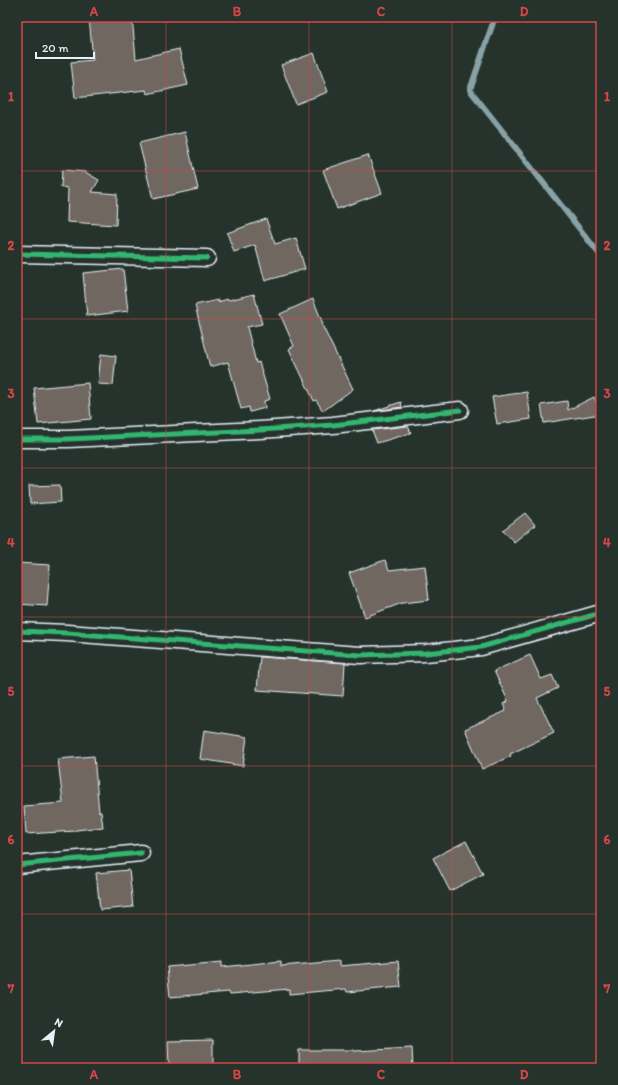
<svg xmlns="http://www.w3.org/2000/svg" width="618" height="1085" font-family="Itim,sans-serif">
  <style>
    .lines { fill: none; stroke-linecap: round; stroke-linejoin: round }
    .stream { stroke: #89a2a6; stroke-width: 6 }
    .building { fill: #706860; stroke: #e8f1f8 }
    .minor-casing { stroke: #e8f1f8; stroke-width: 19 }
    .minor { stroke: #26332d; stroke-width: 16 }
    .cycleway-casing { stroke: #26332d; stroke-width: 8 }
    .cycleway { stroke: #33b770; stroke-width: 5 }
    .grid { fill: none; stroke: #d94647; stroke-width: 1; stroke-opacity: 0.55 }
    .neatline { fill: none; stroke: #d94647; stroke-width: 1.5 }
    .grid-label { font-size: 13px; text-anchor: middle; font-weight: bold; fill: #d94647 }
  </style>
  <rect width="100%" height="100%" fill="#26332d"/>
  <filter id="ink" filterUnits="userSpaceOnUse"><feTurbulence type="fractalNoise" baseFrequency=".025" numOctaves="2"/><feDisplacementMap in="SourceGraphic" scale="8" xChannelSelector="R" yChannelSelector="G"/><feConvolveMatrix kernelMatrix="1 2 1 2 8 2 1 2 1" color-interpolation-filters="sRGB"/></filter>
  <g filter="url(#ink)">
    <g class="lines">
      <path class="stream" d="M495,17l-25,73 131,166"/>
    </g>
    <path class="building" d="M89,17h43l4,42 43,-10 9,36 -41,9 -1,-4 -71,8 -4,-36 22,-2z
      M314,53l14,39 -32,12 -15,-39z
      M185,132l13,57 -45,10 -14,-56z
      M368,155l14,38 -45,16 -14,-39z
      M62,170l23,2 14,8 -7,12 25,2 -1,31 -49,-3 1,-34 -7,-1z
      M266,219l9,25 21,-6 9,31 -40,12 -10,-36 -21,7 -7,-19z
      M123,269l5,42 -41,5 -4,-43z
      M254,294l8,30 -15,3 9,36 3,-1 11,37 -6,2 1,7 -15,4 -1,-5 -8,2 -13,-47 -18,5 -15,-62 23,-5v2l10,-3 1,1z
      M313,299l10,25 -1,1 31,64 -30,22 -7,-11 -2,1 -25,-52 5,-3 -14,-32z
      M101,354l15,2 -3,29 -15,-1z
      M88,383l3,36 -53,5 -4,-36z
      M527,392l4,27 -34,5 -5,-27z
      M594,397l7,14v3l-57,9 -3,-18 26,-4 1,9z
      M401,402l1,5 -28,4z
      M408,426l3,7 -34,10 -5,-13z
      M60,485l1,17 -31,2 -1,-18z
      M525,513l10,12 -21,17 -11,-12z
      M385,560l4,10 36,-4 4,34 -27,3 -37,14 -16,-44z
      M17,563l33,2 -3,41 -30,-2z
      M530,655l11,24 11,-4 6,13 -21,10 17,35 -44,21 1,2 -29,13 -17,-40 41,-18 -3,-7 5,-3 -14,-30z
      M260,657l85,6 -2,33 -86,-6z
      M204,730l43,7 -4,29 -43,-7z
      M94,756l5,56h2l2,15 -27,3v1l-50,3 -2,-28 39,-3 -5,-44z
      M466,841l17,33 -33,17 -17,-33z
      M129,870l4,37 -33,3 -4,-37z
      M281,961v5l58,-5v5l59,-5 3,26 -54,5 -1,-3 -57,5v-5l-59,5 -1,-2 -59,5 -3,-30 55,-5v5z
      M213,1040v28h-44l-1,-27z
      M412,1048l1,20h-114v-18h55v1z"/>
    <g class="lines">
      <defs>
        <path id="minor" d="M17,254l190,4
          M17,439h51l192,-9 73,-5 127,-15
          M17,631l50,2 293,22 66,-2 55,-6 120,-34
          M17,865l124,-12"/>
      </defs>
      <use href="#minor" class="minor-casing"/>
      <use href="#minor" class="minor"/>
      <defs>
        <path id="cycleway" d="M17,254l190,4
          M17,439h51l192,-9 73,-5 127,-15
          M17,631l50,2 293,22 66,-2 55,-6 120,-34
          M17,865l124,-12"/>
      </defs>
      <use href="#cycleway" class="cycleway-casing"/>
      <use href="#cycleway" class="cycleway"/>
    </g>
  </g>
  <path class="grid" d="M166,17v1051M309,17v1051M452,17v1051M17,171h584M17,319h584M17,468h584M17,617h584M17,766h584M17,914h584"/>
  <rect width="618" height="1085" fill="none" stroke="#26332d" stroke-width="44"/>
  <g transform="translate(54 1031) rotate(29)" stroke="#26332d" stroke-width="3" paint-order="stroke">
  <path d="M0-3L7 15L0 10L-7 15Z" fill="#e8f1f8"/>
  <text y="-6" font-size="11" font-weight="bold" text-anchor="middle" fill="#e8f1f8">N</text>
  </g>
  <path d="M36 52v6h58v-6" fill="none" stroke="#e8f1f8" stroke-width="2"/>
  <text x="42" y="52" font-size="12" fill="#e8f1f8" stroke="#26332d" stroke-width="3" paint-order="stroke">20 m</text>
  <rect x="22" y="22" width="574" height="1041" class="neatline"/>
  <g class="grid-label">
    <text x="94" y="16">A</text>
    <text x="237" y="16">B</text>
    <text x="381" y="16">C</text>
    <text x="524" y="16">D</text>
    <text x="11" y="101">1</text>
    <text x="607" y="101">1</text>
    <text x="11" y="250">2</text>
    <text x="607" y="250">2</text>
    <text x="11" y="398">3</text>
    <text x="607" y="398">3</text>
    <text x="11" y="547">4</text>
    <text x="607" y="547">4</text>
    <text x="11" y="696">5</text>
    <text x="607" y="696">5</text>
    <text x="11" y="844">6</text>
    <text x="607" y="844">6</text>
    <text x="11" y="993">7</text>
    <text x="607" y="993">7</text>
    <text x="94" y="1079">A</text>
    <text x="237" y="1079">B</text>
    <text x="381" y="1079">C</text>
    <text x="524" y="1079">D</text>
  </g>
</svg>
